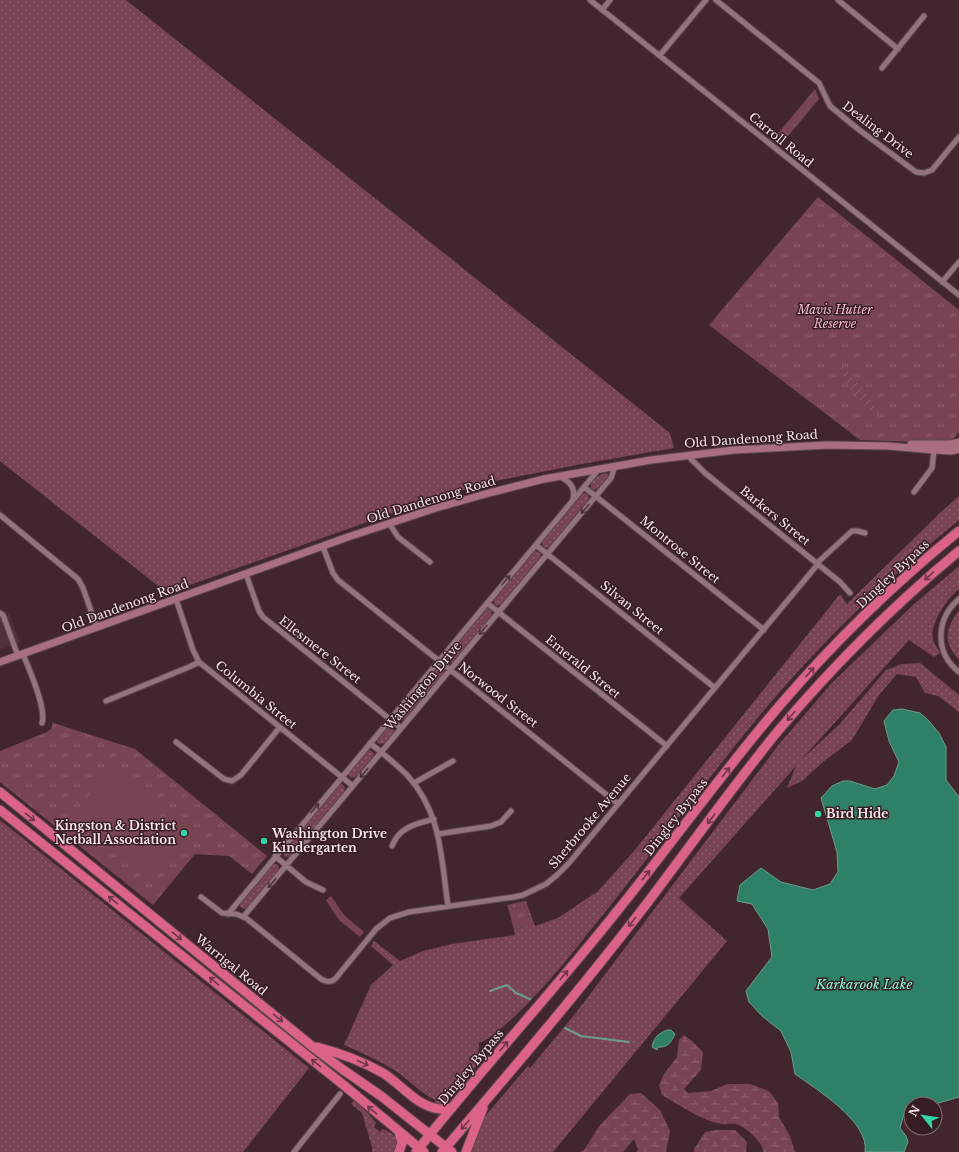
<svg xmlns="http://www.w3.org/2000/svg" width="959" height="1152" font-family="'Libre Baskerville',serif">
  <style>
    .built { fill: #513139 }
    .grass { fill: url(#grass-dots) }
    .wetland { fill: url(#wetland-marsh) }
    .park { fill: url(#park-tufts) }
    .garden { fill: url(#garden-furrows) }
    .pitch { fill: #794452 }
    .water { fill: #2e8066; stroke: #6a9e8d }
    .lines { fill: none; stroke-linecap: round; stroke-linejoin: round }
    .stream { stroke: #6a9e8d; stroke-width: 2 }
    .street-casing { stroke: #5d464d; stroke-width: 7 }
    .secondary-casing { stroke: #5d464d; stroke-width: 9 }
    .highway-casing { stroke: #5d464d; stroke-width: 11 }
    .street { stroke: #94747b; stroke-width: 5 }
    .secondary { stroke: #a96f7e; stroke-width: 7 }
    .highway { stroke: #da6386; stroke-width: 9 }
    .oneway { stroke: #4e333a }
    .oneway2 { stroke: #6f3646 }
    .poi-dot { fill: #35d4a7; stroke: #361d24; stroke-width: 1.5 }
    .labels { text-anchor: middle; stroke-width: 3; stroke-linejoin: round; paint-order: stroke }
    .street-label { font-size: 12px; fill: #f6e4e8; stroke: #361d24 }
    .park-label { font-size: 12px; font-style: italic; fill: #f6bac8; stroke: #361d24 }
    .poi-label { font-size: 12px; font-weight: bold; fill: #f6e4e8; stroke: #361d24; text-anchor: start }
    .water-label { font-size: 13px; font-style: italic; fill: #86f7d0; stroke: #361d24 }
  </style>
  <defs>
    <pattern id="grass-dots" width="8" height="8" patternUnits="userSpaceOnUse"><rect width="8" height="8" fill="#794452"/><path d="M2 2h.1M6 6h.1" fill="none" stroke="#8d5f6b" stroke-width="1.8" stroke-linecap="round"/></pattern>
    <pattern id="wetland-marsh" width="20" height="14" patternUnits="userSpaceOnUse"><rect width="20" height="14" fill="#794452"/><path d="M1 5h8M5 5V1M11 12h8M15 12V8" fill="none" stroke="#8d5f6b"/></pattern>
    <pattern id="park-tufts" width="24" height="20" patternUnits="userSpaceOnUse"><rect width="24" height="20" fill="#794452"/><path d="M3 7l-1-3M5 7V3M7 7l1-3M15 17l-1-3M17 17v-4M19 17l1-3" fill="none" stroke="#8d5f6b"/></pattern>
    <pattern id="garden-furrows" width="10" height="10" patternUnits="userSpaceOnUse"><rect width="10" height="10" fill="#794452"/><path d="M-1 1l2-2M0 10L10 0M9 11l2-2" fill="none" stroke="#8d5f6b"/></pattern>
  </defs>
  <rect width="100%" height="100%" fill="#41272d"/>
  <path class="built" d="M9,614l11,28 -20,8v-32z"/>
  <path class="grass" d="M0,0h126l544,433 4,15 -92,16 -97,19 -84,27 -234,83 -167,-132z
    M605,473l3,1v2l-10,12 -4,2 -3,-2v-4l5,-7z
    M584,493l4,1 1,5 -39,47 -3,2 -4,-2 -1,-2 1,-4 38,-45z
    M959,496v24c-74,60 -143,127 -204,201 -58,71 -112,145 -170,216 -22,28 -44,54 -69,78 -12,11 -22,22 -37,28l-1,21 -25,30 -5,8 -6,3h-7v-5c-14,-7 -25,-19 -38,-28 -16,-11 -35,-19 -53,-27l27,-60 22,-20 -22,-19 3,-5 26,20 23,-10 29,-7 63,-9 -1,-5 18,-6 -7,-19 -16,6 -2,-6 19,-4 9,25 23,-8 40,-27 37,-41 205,-256 7,10 95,-93z
    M536,551l5,3 -1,4 -39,46 -4,2 -3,-2v-5l39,-47z
    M959,566v23c-11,8 -30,36 -26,50 1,5 5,10 7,14l-6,4 -25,-17 -107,119 37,-34 47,-55 16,-6 18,-1 39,32v17l-21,-16 -13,-3 -9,-16 -19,-3 -18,21 -27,45 -29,22 -21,19 -15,7 9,-22 -117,132 48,43 -174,211h-85l12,-30 48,-56 2,2 45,-54 205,-271 52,-60 81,-78z
    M488,608l4,4 -1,4 -38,46 -5,1 -2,-1v-5l39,-47z
    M959,611v49c-3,-4 -7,-8 -9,-13 -6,-12 0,-26 9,-36z
    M439,666l5,4 -1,4 -38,45 -3,1 -3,-1 -2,-5z
    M389,726l4,2 1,4 -9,11 -6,1 -2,-2v-3l9,-12z
    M370,750l4,3 -1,4 -17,20 -5,1 -2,-3v-3l18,-21z
    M342,784l3,3 -1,5 -53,64 -4,1 -3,-1 -1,-4 55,-67z
    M0,820l309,248 -66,84h-243z
    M273,864h3l2,1 1,3 -1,3 -31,37 -4,1 -3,-3v-3z
    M354,1100l14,13 8,10 -2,4 6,5 3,-3 8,4 7,6 -2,13h-24v-5l-10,-34 -11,-9z"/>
  <path class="wetland" d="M684,1035l8,6 11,11 -2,18 -17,19 4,4 23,-2 16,-7h23l19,7 9,12 1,14 11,19 5,16h-32c1,-9 -16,-23 -24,-27 -5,-3 -12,0 -18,-1 -21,-4 -41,-19 -59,-29l-3,-10 5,-11 13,-17 2,-17z
    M641,1093l19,17 10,21 -4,21h-29l1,-3 -4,-10 -11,13h-43l4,-2 16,-25 30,-31z
    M716,1130h19l12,12 -1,10h-52v-3l11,-17z"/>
  <path class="park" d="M815,89l4,10 -37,44 -7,-6z
    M818,197l141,113v122l-9,11 -90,-3 -151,-115z
    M53,723l82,26 132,107 -15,18 -23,-18 -34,-2 -42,51 -153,-123v-31l47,-19 4,-3z
    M331,896l13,19 20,17 -4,5 -21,-17 -13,-20z
    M525,905l7,19 -18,6 -5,-19z"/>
  <path class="garden" d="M839,366l5,2 22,26 13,20c-21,-8 -31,-29 -40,-48z"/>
  <path class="pitch" d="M110,769l53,43 -12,15 25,20 -25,32 -79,-63z"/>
  <path class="water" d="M902,709l18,4 8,7 11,13 7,14v33l13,17v300l-24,7 -11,-4 -12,1 -8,13 -4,14 6,8 2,6 -4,10h-39c5,-30 -49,-63 -70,-78l-4,-22 -10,-21 -19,-15 -13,-14 -3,-11 26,-34 -4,-28 -16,-25 -15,-3 3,-16 21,-17 20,14 32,8 17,-6 8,-12 -1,-20 -16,-54 11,-12 11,-5h7l25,8 12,-4 7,-9 5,-14 -10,-21 -5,-20 9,-11z
    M667,1030h4l4,4c-4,8 -7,14 -17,13l-1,3 -5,-3c2,-10 6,-13 15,-17z"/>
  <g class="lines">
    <path class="stream" d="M490,991l17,-6 9,8 14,6
      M565,1028l16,8 48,6"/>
    <defs>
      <path id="street" d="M590,0l369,295
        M716,0l103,83 11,23 28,23 58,43 8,1 8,-3 27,-33
        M838,0l60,49
        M602,10l8,-10
        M660,55l46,-55
        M882,68l42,-52
        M942,282l17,-20
        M687,455l18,18 135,109 10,11
        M559,476c10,5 17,11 14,23
        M584,487l180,143
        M914,492l18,-24 2,-18
        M0,515l78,64 5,9 14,40
        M389,523l9,14 32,25
        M536,545l179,143
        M323,547l10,26 5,7 280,224
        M817,563l35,-32h5l8,2
        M246,574l13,37 4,6 138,111
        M176,599l17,51 6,12 154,124
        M959,599c-23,20 -25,53 0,73
        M487,603l180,143
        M0,613l3,2 15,41
        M23,654c6,15 24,55 19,69
        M106,701l83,-34 10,-5
        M176,742l48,37 8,2 9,-6 39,-48
        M370,743c12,10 25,20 37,32 35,38 34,83 41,131
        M414,783l39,-22
        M438,834l53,-8 10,-4 10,-11
        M392,846c7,-19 24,-22 42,-27
        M275,856l31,26 17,8
        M201,897l21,16 14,1 10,4 75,61c6,3 10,4 15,-1l40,-49 14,-11 19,-6 105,-15 9,-2 23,-11 11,-9 12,-12 249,-299
        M228,914l371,-445
        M243,917l368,-439 4,-12
        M294,1152l46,-58"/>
      <path id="secondary" d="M911,444h40l8,-2
        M0,662l348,-125 88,-29 53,-15 55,-14 107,-19 83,-10 93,-5 61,1 46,4 18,1 7,-2"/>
      <path id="highway" d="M0,792l313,255 29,22 39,27 71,56
        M0,810l346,277 78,65
        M317,1047c23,6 45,14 66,26 18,11 34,34 57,36 4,0 8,-1 12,-1
        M399,1132l3,11 -3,9
        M416,1152c65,-83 137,-160 202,-242 55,-68 106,-140 163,-206 54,-63 114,-121 178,-173
        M442,1152c70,-82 140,-164 206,-250 43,-57 85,-116 130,-171 55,-65 116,-126 181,-180
        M466,1152l17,-44"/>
    </defs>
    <use href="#street" class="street-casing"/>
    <use href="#secondary" class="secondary-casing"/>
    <use href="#highway" class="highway-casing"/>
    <use href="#street" class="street"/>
    <use href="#secondary" class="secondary"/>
    <use href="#highway" class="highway"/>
  </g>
  <defs><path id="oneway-shaft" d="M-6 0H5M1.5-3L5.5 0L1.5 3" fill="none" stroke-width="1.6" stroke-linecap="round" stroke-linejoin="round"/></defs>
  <g class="oneway">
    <use href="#oneway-shaft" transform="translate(585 509) rotate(130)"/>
    <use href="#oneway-shaft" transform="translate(506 580) rotate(-50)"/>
    <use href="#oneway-shaft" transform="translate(483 630) rotate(130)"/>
    <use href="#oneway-shaft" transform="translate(364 773) rotate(130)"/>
    <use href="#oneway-shaft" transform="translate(315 808) rotate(-50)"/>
    <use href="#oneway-shaft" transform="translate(272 883) rotate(130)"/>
  </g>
  <g class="oneway2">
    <use href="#oneway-shaft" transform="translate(929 576) rotate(139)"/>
    <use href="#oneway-shaft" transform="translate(810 672) rotate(-48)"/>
    <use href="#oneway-shaft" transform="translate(791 716) rotate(131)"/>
    <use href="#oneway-shaft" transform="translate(726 772) rotate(-52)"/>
    <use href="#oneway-shaft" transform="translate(30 817) rotate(39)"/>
    <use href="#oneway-shaft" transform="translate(711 819) rotate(127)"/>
    <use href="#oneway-shaft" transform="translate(646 875) rotate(-52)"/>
    <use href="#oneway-shaft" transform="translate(113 900) rotate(-141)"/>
    <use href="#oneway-shaft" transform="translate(632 922) rotate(128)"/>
    <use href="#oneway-shaft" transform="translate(177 936) rotate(40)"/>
    <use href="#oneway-shaft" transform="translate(564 975) rotate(-50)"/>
    <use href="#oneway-shaft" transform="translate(214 981) rotate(-141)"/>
    <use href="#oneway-shaft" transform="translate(278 1018) rotate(39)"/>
    <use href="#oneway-shaft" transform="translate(504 1046) rotate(-49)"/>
    <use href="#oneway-shaft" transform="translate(316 1063) rotate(-141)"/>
    <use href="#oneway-shaft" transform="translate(363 1063) rotate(25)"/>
    <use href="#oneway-shaft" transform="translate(372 1110) rotate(-140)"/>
    <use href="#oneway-shaft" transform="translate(465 1125) rotate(130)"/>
  </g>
  <g class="poi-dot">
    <circle cx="818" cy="814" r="4"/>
    <circle cx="184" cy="833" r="4"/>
    <circle cx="264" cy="841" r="4"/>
  </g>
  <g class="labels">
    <g class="street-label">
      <text transform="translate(878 130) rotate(37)" y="4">Dealing Drive</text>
      <text transform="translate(781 140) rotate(39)" y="4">Carroll Road</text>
      <text transform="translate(751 439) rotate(-4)" y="4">Old Dandenong Road</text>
      <text transform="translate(431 500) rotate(-17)" y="4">Old Dandenong Road</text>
      <text transform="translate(775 516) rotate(39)" y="4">Barkers Street</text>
      <text transform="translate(680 550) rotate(39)" y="4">Montrose Street</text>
      <text transform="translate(893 574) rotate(-43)" y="4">Dingley Bypass</text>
      <text transform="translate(125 606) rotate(-20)" y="4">Old Dandenong Road</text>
      <text transform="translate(632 608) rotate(39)" y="4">Silvan Street</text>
      <text transform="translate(320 650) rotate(38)" y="4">Ellesmere Street</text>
      <text transform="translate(583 667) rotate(39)" y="4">Emerald Street</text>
      <text transform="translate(423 686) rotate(-50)" y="4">Washington Drive</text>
      <text transform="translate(256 695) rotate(39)" y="4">Columbia Street</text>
      <text transform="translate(498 695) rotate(38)" y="4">Norwood Street</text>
      <text transform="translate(676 817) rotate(-52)" y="4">Dingley Bypass</text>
      <text transform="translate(590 821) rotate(-50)" y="4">Sherbrooke Avenue</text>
      <text transform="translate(231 965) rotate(39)" y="4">Warrigal Road</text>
      <text transform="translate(471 1067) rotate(-50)" y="4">Dingley Bypass</text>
    </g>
    <g class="park-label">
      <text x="835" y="314">Mavis Hutter<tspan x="835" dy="14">Reserve</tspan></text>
    </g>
    <g class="poi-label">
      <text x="826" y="818">Bird Hide</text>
      <text x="176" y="830" text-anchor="end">Kingston &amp; District<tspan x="176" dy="14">Netball Association</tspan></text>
      <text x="272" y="838">Washington Drive<tspan x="272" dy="14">Kindergarten</tspan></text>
    </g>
    <g class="water-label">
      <text x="864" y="989">Karkarook Lake</text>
    </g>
  </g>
  <g transform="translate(923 1116) rotate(300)"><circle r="19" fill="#361d24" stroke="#836d72"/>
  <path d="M0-3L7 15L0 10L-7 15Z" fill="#35d4a7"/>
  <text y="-6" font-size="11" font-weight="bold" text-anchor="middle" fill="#f6e4e8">N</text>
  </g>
</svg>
